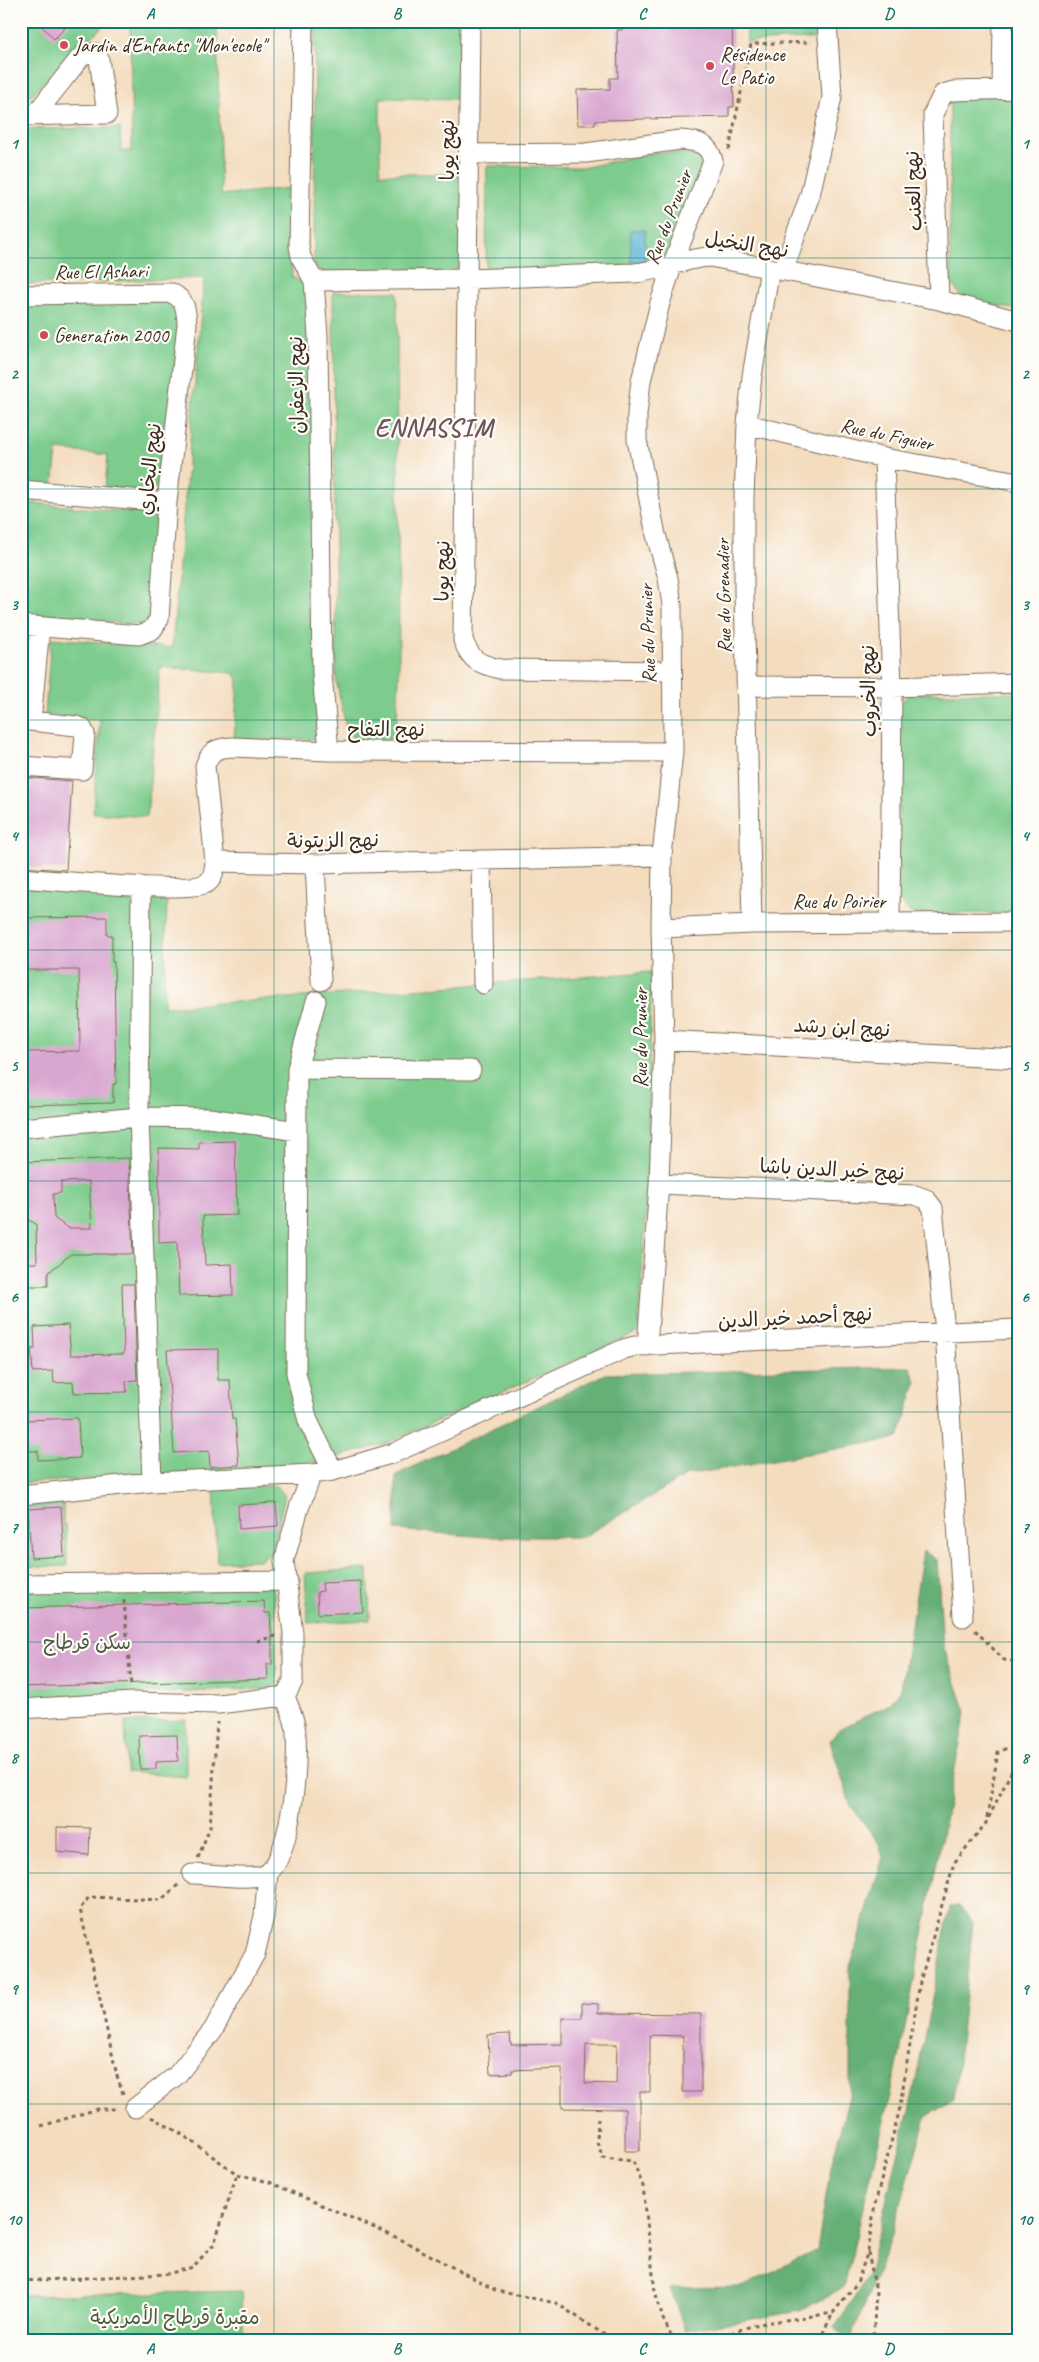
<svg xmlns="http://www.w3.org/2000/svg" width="1039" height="2362" font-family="Caveat,'Playpen Sans Arabic',sans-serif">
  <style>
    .built { fill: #e4d3f1 }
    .green { fill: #7dcc8d; stroke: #5c7b56 }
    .forest { fill: #66b078; stroke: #506d4b }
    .water { fill: #57b3d5; stroke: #496e7a }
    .building { fill: #d9a6d0; fill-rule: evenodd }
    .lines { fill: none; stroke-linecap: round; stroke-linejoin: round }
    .minor-casing { stroke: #7c6956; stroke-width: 21 }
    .path { stroke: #7c6956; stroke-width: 3; stroke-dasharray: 4 4; stroke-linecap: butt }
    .minor { stroke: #fff; stroke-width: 19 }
    .grid { fill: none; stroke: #0f766e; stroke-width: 1; stroke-opacity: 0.55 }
    .poi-dot { fill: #d1495b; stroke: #fdfcf7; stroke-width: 2 }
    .labels { text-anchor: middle; stroke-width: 4.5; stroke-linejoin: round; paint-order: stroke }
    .poi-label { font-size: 20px; fill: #3b2a1e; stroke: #fdfcf7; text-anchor: start }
    .street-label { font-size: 20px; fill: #3b2a1e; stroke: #fdfcf7 }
    .park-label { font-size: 20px; fill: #4f5b3f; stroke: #fdfcf7 }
    .district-label { font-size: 25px; font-weight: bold; letter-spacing: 1px; fill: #72555c; stroke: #fdfcf7 }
    .neatline { fill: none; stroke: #0f766e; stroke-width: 2 }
    .grid-label { font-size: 16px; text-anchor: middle; font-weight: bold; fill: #0f766e }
  </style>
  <rect width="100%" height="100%" fill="#fdfcf7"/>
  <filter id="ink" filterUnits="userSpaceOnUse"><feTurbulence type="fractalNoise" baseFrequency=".02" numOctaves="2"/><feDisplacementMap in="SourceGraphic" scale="10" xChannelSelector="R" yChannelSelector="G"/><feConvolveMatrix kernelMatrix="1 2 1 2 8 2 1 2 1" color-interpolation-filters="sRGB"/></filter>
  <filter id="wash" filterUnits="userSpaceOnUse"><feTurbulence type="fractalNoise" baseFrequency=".0096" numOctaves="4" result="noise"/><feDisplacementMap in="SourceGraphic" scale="20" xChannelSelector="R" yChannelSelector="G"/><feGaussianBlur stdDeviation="1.12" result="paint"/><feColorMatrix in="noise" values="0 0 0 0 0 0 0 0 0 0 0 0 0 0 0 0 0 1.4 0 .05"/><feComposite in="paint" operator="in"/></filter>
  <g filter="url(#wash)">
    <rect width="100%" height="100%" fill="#f4ddbf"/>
    <path class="built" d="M97,21h119l1,2 -115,4z"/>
    <path class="green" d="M21,21h76l5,6 -75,72h-6z
      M315,21h148v78l-83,-1v76h83l-1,89 -12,12 -125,-1 -11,-8z
      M746,21h78v17l-77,4z
      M217,23l4,172 69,-7 2,89 15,8 19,454 -92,1 4,-61 -5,-6 -73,-6 -13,150 -54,-4 7,-93 -55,-5 6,-77 121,10 32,-370 -183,6v-155l99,-1 1,23h11l-2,-126z
      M950,96h68v214l-55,-11 -13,-18z
      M655,152l50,3 -39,110 -180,6 1,-105 100,1z
      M333,292h64l2,386 -3,61h-42l-7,-7 -11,-53z
      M174,301l6,11 -15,170 -14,9 -46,-4 3,-32 -51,-5 -4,36 -32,-3v-178z
      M21,502l130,12 9,10 -8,94 -12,7 -119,-11z
      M21,632h4l7,13 -6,65 -5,5z
      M911,693h107v220l-106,1 -14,-14 2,-197z
      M21,887l146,10 -3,110 487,-35 -3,211 -10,149 -251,111 -67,19 -73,8 -226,13z
      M214,1486h62l9,9 -13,57 -13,8 -42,2z
      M63,1498v27h3l1,41 -46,1v-68z
      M368,1569l2,51 -62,3 -3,-50z
      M269,1582l5,9 3,93 -8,5 -248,9v-107z
      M186,1720v57l-59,-5 -2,-50z
      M241,2291l2,50h-222v-45z"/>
    <path class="forest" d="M910,1367l6,15 -17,56 -212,37 -104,62h-97l-91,-7 1,-55 209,-101z
      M923,1551l14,9 6,85 23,67 -67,346 -55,229 -44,24 -115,19 -15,-42 71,-1 76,-37 14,-84 19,-73v-126l33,-110 -5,-15 -27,-36 -21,-65 9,-12 51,-25 11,-15z
      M958,1905l15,17 -19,177 -28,18 -35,121 -41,103h-4l-11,-14 33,-52 45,-181 37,-187z"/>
    <path class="water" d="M630,230h15v32h-14z"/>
    <g id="blocks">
      <path class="building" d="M37,21h35l-18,18z
        M622,21h110l2,86h-5v10l-123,3 -11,1v4h-17l-1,-35 33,-1v-11h8l-1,-48h5z
        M21,777l51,4 -6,89 -45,-3z
        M107,917v18h5v27h2l2,122h-3v19l-92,2v-53l59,-1 -1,-81h-58v-52z
        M235,1141l2,74 -34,1 2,49 27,-1 1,31 -54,1 -2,-54 -18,1v-95l40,1v-7z
        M129,1158l4,96h-62l-23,19v13h-27v-23h16l-1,-39 -13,-7 -1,-55zM89,1181l3,47h-24l-14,-10 -1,-24 8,-1v-11z
        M122,1284h12l3,96 -11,1 1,11 -53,1 -1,-11 -19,1 -1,-12 -20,1 -2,-23h4l-1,-22 34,-2 3,30 53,-1z
        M218,1349v31h12l2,39h3l4,46 -29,2 -1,-16 -35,2 -7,-103z
        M78,1418l2,40 -42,2v-9h-11l-1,-31z
        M276,1503l2,23 -39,3 -1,-24z
        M61,1507l3,49 -33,2 -3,-49z
        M361,1581l2,31 -45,2 -1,-22 6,-1 -1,-8z
        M264,1601l1,12h5l2,35v16h-5l1,15 -247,8v-69h2v-10z
        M177,1735l1,26 -22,1v7h-16l-1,-33z
        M57,1827l33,1 -1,27 -32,-3z
        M582,2003l16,1v9l103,1v78h-18v-56l-33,-1v57h-10v59h-15v-42l-63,-1v-40l-50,2v3l-22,1 -2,-39 22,-1 1,11 51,-1v-26h20zM586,2044h31l-1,40 -31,-1z"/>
    </g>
  </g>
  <g filter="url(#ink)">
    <use href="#blocks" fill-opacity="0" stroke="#7c6956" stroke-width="1"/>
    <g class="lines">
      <defs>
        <path id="minor" d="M303,21l-4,225 2,11 13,24 4,55 4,338 7,77
          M470,21l-7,619c8,21 16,24 37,29l172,2
          M1002,89l1,-68
          M21,116l86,-2 -8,-55 -4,-6h-8l-7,5 -46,58
          M470,154l116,-1 94,-13c17,1 29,3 33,21l-40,102 -13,40 -19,78 -4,33v26l19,95 12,43 4,27 1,147 -11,104 -1,72 3,112 -5,144 -12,162
          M783,271l27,-76 22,-98 -5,-76
          M314,281l154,-2 166,-6c27,-2 49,-15 76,-16l229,43 79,21
          M21,295l151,-2c14,8 14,16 15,31l-20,178 -8,117 -7,11 -13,5 -118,-10
          M939,300l-6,-186 10,-20 10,-3 65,-2
          M747,424l137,34 134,24
          M884,458l8,229 -2,237
          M21,490l146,12
          M748,686l144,1 126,-4
          M21,720l55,6 6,2 3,6 -3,36 -61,-4
          M31,721l9,-94
          M481,860l2,124
          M215,862l-10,-96c5,-15 11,-18 27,-19l97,4 344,1
          M315,864l6,117
          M21,878c28,2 169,16 186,5 7,-5 7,-13 8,-21l100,2 347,-8
          M141,886l-2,231 13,365
          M752,924l-8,-334v-92l3,-74 5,-48 18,-107
          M661,928l91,-4 266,-2
          M316,1001l-19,68 -1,304 12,48 25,50
          M664,1040l354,19
          M297,1069l174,1
          M21,1128l118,-11 70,1 88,13
          M659,1184l256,11 11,4 7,9 12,124 18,285
          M21,1495l131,-13 160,-8 21,-3 61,-18 230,-104 11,-3 383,-17
          M21,1584l267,-3
          M21,1709l111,-7 86,2 67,-8 8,-15v-48l-9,-72 15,-53 13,-34
          M192,1874c16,0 65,8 76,-1 24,-19 32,-118 27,-148 -2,-10 -7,-20 -10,-29
          M135,2108l42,-33 36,-45 42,-76 9,-38 4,-43"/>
      </defs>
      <use href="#minor" class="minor-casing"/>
      <path class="path" d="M729,150l22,-106 60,-2
        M124,1600l7,86
        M975,1630l29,30 14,2
        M257,1641l19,-5
        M987,1818l11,-66 20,-9
        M198,1858l12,-31 7,-105
        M123,2094l-6,-18 -37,-167 9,-12 72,3 18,-16
        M151,2117l29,16 57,41 32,8 131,57 97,52 59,12 58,38
        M598,2118l-1,24 6,16 30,3 10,25 12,106 8,27 11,22
        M41,2126l57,-17h19
        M868,2252l8,39 -3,50
        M21,2281l146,-7 26,-7 21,-23 23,-70
        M718,2341l3,-5 37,-12 75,-11 24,-30 11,-32 7,-47 24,-92 21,-130 34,-119 32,-40 32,-65
        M819,2341l14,-28"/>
      <use href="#minor" class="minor"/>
    </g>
  </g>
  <path class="grid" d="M274,21v2320M520,21v2320M766,21v2320M21,258h997M21,489h997M21,720h997M21,950h997M21,1181h997M21,1412h997M21,1642h997M21,1873h997M21,2104h997"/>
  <g class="poi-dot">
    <circle cx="64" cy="45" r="5"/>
    <circle cx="710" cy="66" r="5"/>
    <circle cx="44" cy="335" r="5"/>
  </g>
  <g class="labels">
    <g class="poi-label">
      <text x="74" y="52">Jardin d'Enfants "Mon'ecole"</text>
      <text x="720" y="61">Résidence<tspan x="720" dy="23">Le Patio</tspan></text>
      <text x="54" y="342">Generation 2000</text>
    </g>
    <g class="street-label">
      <text transform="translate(447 150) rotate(-90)" y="7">نهج يوبا</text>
      <text transform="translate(913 191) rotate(-92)" y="7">نهج العنب</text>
      <text transform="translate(668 217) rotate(-69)" y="7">Rue du Prunier</text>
      <text transform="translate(747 244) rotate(9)" y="7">نهج النخيل</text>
      <text transform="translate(101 271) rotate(-1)" y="7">Rue El Ashari</text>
      <text transform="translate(296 385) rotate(-91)" y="7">نهج الزعفران</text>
      <text transform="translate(887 434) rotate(12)" y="7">Rue du Figuier</text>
      <text transform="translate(149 469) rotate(-84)" y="7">نهج البخاري</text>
      <text transform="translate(442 571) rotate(-89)" y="7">نهج يوبا</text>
      <text transform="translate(723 596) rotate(-91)" y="7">Rue du Grenadier</text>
      <text transform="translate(647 634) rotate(-92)" y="7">Rue du Prunier</text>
      <text transform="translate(868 691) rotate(-91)" y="7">نهج الخروب</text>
      <text x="386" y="736">نهج التفاح</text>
      <text transform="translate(333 840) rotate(-1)" y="7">نهج الزيتونة</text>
      <text x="839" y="908">Rue du Poirier</text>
      <text transform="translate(842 1027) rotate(3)" y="7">نهج ابن رشد</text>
      <text transform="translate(640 1038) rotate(-90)" y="7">Rue du Prunier</text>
      <text transform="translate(832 1169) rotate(3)" y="7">نهج خير الدين باشا</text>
      <text transform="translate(795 1317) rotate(-3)" y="7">نهج أحمد خير الدين</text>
    </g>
    <g class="park-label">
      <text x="87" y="1649">سكن قرطاج</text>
      <text x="175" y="2324">مقبرة قرطاج الأمريكية</text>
    </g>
    <g class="district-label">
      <text x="434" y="436">ENNASSIM</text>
    </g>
  </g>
  <rect width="1039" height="2362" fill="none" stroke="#fdfcf7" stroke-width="55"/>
  <rect x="28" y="28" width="984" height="2306" class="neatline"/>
  <g class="grid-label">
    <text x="150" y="19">A</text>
    <text x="397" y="19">B</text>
    <text x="642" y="19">C</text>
    <text x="889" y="19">D</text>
    <text x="14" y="149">1</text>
    <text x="1025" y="149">1</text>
    <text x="14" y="379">2</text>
    <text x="1025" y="379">2</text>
    <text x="14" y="610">3</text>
    <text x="1025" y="610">3</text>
    <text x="14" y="841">4</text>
    <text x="1025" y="841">4</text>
    <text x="14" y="1071">5</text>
    <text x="1025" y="1071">5</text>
    <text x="14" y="1302">6</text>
    <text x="1025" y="1302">6</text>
    <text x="14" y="1533">7</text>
    <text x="1025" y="1533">7</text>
    <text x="14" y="1763">8</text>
    <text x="1025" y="1763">8</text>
    <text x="14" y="1994">9</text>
    <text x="1025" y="1994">9</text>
    <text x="14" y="2225">10</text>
    <text x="1025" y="2225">10</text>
    <text x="150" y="2354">A</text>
    <text x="397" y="2354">B</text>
    <text x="642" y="2354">C</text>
    <text x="889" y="2354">D</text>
  </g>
</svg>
